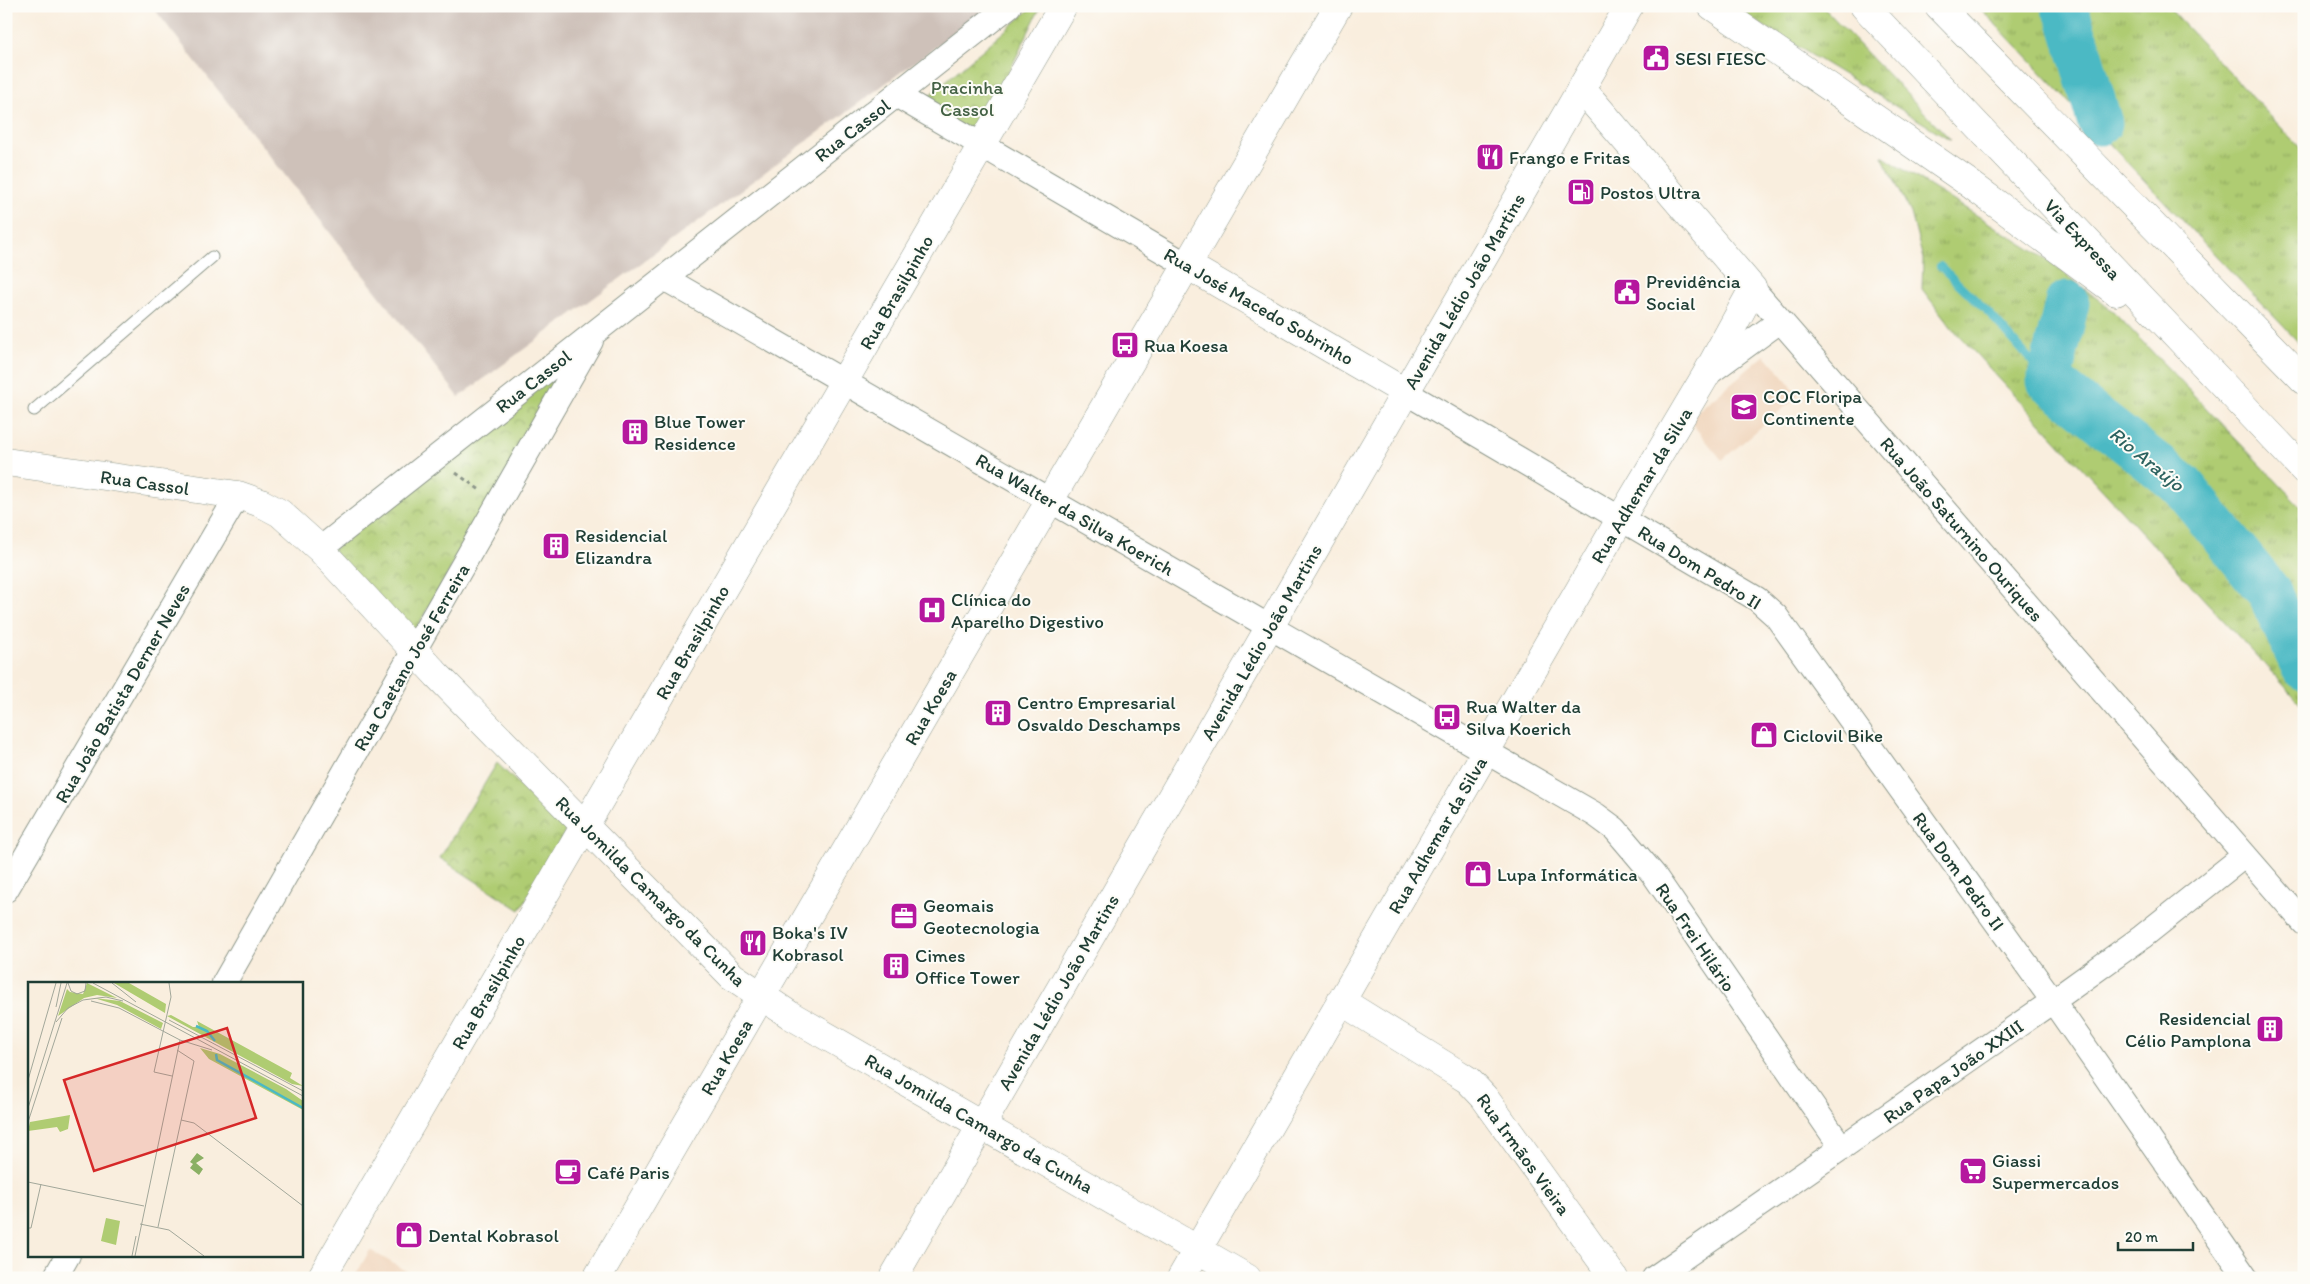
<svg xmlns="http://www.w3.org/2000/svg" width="2310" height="1284" font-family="Itim,sans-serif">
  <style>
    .built { fill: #f0d5bc }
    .industrial { fill: #cec1b9 }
    .grass { fill: url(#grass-tufts); stroke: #678453 }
    .park { fill: url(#park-crowns); stroke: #678453 }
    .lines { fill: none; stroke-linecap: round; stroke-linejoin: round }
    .stream { stroke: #4bb9c4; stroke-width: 8 }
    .river { stroke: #4bb9c4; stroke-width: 45 }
    .service-casing { stroke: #8c9689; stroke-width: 13 }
    .minor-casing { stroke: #8c9689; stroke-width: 26 }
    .tertiary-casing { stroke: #8c9689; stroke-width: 29 }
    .secondary-casing { stroke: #8c9689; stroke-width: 29 }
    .primary-casing { stroke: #8c9689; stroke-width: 29 }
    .motorway-casing { stroke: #8c9689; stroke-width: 29 }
    .path { stroke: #8c9689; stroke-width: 3; stroke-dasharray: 4 4; stroke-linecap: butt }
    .service { stroke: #fff; stroke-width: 11 }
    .minor { stroke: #fff; stroke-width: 24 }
    .tertiary { stroke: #fff; stroke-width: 28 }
    .secondary { stroke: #fff; stroke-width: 28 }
    .primary { stroke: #fff; stroke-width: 28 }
    .motorway { stroke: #fff; stroke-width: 28 }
    .labels { text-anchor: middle; stroke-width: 4; stroke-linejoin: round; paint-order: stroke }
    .poi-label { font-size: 19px; fill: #1f3d34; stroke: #fdfcf7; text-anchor: start }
    .park-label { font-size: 19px; fill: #436144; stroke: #fdfcf7 }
    .street-label { font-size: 19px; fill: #1f3d34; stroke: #fdfcf7 }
    .water-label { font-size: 20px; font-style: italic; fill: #2c625f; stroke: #fdfcf7 }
    .inset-river { fill: none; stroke: #4bb9c4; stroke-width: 2.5 }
    .inset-road { fill: none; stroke: #a2a79a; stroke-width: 1 }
    .view { fill: #d62828; fill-opacity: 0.15; stroke: #d62828; stroke-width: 2.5 }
    .inset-edge { fill: none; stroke: #1f3d34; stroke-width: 2.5 }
  </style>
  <defs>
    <pattern id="grass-tufts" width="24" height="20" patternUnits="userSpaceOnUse" patternTransform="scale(1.25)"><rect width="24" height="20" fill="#afcc72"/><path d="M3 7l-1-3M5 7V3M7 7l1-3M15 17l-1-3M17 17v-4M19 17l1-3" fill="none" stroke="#8ea75e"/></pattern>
    <pattern id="park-crowns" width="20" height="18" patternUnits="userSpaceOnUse" patternTransform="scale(1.25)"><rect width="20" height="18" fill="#afcc72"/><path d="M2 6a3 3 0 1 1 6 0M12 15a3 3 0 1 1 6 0" fill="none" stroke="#8ea75e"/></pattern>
  </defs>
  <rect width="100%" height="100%" fill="#fdfcf7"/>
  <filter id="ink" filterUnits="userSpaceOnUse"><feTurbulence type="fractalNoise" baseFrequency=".02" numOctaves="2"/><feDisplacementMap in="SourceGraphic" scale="10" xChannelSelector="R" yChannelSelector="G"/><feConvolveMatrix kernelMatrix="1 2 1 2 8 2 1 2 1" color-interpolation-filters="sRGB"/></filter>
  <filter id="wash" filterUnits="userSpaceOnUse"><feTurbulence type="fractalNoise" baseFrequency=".0096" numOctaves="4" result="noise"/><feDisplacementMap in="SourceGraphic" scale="20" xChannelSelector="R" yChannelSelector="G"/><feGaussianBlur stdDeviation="1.12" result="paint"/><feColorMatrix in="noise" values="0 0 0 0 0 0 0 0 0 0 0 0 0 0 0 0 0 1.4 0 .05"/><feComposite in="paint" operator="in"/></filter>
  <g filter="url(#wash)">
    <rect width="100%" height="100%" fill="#f9eede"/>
    <path class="built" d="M1765,355l34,40 -77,65 -34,-41z
      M370,1250l48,28h-64z"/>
    <path class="industrial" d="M152,6h839l-532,391z"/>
    <path class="grass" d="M1731,6h91l129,134z
      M1978,6h189l137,146v196z
      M1882,156l166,104 66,52 190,198v197l-352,-379 -30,-39 1,-30 -12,-46z"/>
    <path class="park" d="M1034,6h7l-63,130 -58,-33z
      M571,360l-158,274 -83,-82z
      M497,763l69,67 -46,80 -80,-52z"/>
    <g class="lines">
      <path class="stream" d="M1940,266l50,48 59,67"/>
      <path class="river" d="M2063,6l5,8 32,109
        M2067,303l-18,78 133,104 87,107 35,76"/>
    </g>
  </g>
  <g filter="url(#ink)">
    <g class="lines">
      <defs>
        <path id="service" d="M34,410l178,-153"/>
        <path id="minor" d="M896,95l291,170
          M664,278l932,537 19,14 39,46 188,273
          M1753,289l551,634
          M1706,375l67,-49
          M1405,392l352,207 19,17 277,385 193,277
          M320,549l689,-543
          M6,890l232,-395
          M224,983l367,-642
          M55,1278l13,-23
          M1654,1278l399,-277 89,-64 103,-82"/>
        <path id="tertiary" d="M6,462l232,33 23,8 19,10 40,36 117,126 295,301 58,39 457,263
          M321,1278l742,-1272
          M597,1278l590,-1013"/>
        <path id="secondary" d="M1338,6l-151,259 218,127
          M1341,1001l111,69 16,10 16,17 130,181
          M1181,1278l440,-760 85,-143 47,-86 -172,-201"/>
        <path id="primary" d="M893,1278l736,-1272"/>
        <path id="motorway" d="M1712,6l254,175 150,111
          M1864,6l440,464
          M1939,6l365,374"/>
      </defs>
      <use href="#service" class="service-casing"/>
      <use href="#minor" class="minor-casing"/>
      <use href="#tertiary" class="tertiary-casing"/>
      <use href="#secondary" class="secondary-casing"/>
      <use href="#primary" class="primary-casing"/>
      <use href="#motorway" class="motorway-casing"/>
      <path class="path" d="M456,473l24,17"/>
      <use href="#service" class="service"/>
      <use href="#minor" class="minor"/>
      <use href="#tertiary" class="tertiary"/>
      <use href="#secondary" class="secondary"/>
      <use href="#primary" class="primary"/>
      <use href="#motorway" class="motorway"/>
    </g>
  </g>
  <defs>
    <symbol id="civic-square" viewBox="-11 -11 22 22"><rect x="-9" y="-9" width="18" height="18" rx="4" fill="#b5179e" stroke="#fdfcf7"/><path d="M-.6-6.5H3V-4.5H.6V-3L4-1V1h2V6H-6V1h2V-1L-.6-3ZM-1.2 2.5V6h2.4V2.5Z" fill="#fff"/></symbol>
    <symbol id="restaurant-square" viewBox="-11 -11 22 22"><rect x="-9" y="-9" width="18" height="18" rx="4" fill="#b5179e" stroke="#fdfcf7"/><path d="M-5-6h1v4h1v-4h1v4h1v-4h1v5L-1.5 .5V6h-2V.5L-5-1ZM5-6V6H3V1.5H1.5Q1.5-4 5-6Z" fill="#fff"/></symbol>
    <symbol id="fuel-square" viewBox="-11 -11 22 22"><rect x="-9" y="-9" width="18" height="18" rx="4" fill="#b5179e" stroke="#fdfcf7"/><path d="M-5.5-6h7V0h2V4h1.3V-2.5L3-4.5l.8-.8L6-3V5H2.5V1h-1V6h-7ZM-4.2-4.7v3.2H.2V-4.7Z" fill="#fff"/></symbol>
    <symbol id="bus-square" viewBox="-11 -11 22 22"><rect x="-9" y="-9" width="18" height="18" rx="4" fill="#b5179e" stroke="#fdfcf7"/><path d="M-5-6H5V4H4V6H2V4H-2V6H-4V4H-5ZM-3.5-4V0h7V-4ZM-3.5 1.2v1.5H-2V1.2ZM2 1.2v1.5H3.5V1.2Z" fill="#fff"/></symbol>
    <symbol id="school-square" viewBox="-11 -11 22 22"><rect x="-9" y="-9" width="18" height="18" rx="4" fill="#b5179e" stroke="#fdfcf7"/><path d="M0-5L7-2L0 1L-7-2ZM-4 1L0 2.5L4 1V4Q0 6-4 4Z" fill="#fff"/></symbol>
    <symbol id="building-square" viewBox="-11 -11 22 22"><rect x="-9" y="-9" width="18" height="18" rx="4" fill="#b5179e" stroke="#fdfcf7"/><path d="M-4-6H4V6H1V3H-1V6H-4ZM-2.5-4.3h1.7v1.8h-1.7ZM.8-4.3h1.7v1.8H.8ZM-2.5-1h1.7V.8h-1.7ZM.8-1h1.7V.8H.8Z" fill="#fff"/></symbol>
    <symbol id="hospital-square" viewBox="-11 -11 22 22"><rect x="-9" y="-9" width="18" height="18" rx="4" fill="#b5179e" stroke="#fdfcf7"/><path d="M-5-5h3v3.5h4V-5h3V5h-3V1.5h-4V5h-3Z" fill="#fff"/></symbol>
    <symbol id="shop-square" viewBox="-11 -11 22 22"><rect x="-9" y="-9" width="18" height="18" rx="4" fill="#b5179e" stroke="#fdfcf7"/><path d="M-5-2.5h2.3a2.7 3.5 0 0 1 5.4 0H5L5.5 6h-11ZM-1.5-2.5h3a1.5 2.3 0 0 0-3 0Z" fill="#fff"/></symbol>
    <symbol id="office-square" viewBox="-11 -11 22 22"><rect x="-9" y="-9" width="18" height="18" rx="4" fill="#b5179e" stroke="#fdfcf7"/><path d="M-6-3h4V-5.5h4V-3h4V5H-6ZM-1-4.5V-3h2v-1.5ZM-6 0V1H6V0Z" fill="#fff"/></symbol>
    <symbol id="supermarket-square" viewBox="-11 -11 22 22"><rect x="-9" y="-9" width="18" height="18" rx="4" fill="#b5179e" stroke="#fdfcf7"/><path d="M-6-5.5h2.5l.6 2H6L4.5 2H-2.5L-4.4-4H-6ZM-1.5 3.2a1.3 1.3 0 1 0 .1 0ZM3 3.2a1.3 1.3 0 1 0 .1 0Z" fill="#fff"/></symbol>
    <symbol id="cafe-square" viewBox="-11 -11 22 22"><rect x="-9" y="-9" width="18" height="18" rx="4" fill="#b5179e" stroke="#fdfcf7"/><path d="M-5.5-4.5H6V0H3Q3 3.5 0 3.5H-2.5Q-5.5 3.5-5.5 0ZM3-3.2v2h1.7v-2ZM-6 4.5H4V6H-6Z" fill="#fff"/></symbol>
  </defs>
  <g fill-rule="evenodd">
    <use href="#civic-square" x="1640" y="42" width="32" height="32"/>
    <use href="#restaurant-square" x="1474" y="141" width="32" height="32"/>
    <use href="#fuel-square" x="1565" y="176" width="32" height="32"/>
    <use href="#civic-square" x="1611" y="276" width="32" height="32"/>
    <use href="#bus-square" x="1109" y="329" width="32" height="32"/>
    <use href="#school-square" x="1728" y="391" width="32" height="32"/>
    <use href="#building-square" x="619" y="416" width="32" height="32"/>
    <use href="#building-square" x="540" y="530" width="32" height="32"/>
    <use href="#hospital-square" x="916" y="594" width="32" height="32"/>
    <use href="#building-square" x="982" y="697" width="32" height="32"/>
    <use href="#bus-square" x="1431" y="701" width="32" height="32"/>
    <use href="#shop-square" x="1748" y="719" width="32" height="32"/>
    <use href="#shop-square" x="1462" y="858" width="32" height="32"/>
    <use href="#office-square" x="888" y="900" width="32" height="32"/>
    <use href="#restaurant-square" x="737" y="927" width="32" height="32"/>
    <use href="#building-square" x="880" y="950" width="32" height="32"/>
    <use href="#building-square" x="2254" y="1013" width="32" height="32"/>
    <use href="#supermarket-square" x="1957" y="1155" width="32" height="32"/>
    <use href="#cafe-square" x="552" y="1156" width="32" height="32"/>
    <use href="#shop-square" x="393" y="1219" width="32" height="32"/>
  </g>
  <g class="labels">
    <g class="poi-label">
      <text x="1675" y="65">SESI FIESC</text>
      <text x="1509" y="164">Frango e Fritas</text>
      <text x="1600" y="199">Postos Ultra</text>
      <text x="1646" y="288">Previdência<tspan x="1646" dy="22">Social</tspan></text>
      <text x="1144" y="352">Rua Koesa</text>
      <text x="1763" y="403">COC Floripa<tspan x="1763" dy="22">Continente</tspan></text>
      <text x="654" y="428">Blue Tower<tspan x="654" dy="22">Residence</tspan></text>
      <text x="575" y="542">Residencial<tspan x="575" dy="22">Elizandra</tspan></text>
      <text x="951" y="606">Clínica do<tspan x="951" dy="22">Aparelho Digestivo</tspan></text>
      <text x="1017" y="709">Centro Empresarial<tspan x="1017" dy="22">Osvaldo Deschamps</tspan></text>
      <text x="1466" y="713">Rua Walter da<tspan x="1466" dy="22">Silva Koerich</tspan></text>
      <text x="1783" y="742">Ciclovil Bike</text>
      <text x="1497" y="881">Lupa Informática</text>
      <text x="923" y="912">Geomais<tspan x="923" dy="22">Geotecnologia</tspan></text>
      <text x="772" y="939">Boka's IV<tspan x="772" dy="22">Kobrasol</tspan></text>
      <text x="915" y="962">Cimes<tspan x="915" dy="22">Office Tower</tspan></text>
      <text x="2251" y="1025" text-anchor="end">Residencial<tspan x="2251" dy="22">Célio Pamplona</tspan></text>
      <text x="1992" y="1167">Giassi<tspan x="1992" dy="22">Supermercados</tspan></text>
      <text x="587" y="1179">Café Paris</text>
      <text x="428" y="1242">Dental Kobrasol</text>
    </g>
    <g class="park-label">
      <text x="967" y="94">Pracinha<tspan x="967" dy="22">Cassol</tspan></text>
    </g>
    <g class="street-label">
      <text transform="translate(852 130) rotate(-38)" y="7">Rua Cassol</text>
      <text transform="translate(2083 239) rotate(47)" y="7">Via Expressa</text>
      <text transform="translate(1464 291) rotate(-60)" y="7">Avenida Lédio João Martins</text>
      <text transform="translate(896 292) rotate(-60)" y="7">Rua Brasilpinho</text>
      <text transform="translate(1259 306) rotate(30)" y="7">Rua José Macedo Sobrinho</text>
      <text transform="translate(533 381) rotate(-38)" y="7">Rua Cassol</text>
      <text transform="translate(145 482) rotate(8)" y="7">Rua Cassol</text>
      <text transform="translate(1641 485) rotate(-59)" y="7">Rua Adhemar da Silva</text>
      <text transform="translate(1075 514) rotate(30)" y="7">Rua Walter da Silva Koerich</text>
      <text transform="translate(1962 529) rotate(49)" y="7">Rua João Saturnino Ouriques</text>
      <text transform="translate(1700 567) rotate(32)" y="7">Rua Dom Pedro II</text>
      <text transform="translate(692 642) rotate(-60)" y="7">Rua Brasilpinho</text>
      <text transform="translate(1261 642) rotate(-60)" y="7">Avenida Lédio João Martins</text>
      <text transform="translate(411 657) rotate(-60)" y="7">Rua Caetano José Ferreira</text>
      <text transform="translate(122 693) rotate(-60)" y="7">Rua João Batista Derner Neves</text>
      <text transform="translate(930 707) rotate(-60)" y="7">Rua Koesa</text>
      <text transform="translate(1437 835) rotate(-60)" y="7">Rua Adhemar da Silva</text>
      <text transform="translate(1959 871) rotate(54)" y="7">Rua Dom Pedro II</text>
      <text transform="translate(651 891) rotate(45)" y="7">Rua Jomilda Camargo da Cunha</text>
      <text transform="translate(1696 937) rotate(56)" y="7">Rua Frei Hilário</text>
      <text transform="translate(488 992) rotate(-60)" y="7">Rua Brasilpinho</text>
      <text transform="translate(1058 992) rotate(-60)" y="7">Avenida Lédio João Martins</text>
      <text transform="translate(726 1057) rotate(-60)" y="7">Rua Koesa</text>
      <text transform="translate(1953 1071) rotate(-35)" y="7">Rua Papa João XXIII</text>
      <text transform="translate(979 1123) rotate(30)" y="7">Rua Jomilda Camargo da Cunha</text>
      <text transform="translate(1524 1154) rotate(54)" y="7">Rua Irmãos Vieira</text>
    </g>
    <g class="water-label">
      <text transform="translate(2147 459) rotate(39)" y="7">Rio Araújo</text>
    </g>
  </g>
  <g transform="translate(28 982)">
    <rect width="275" height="275" fill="#f9eede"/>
    <path d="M59,1l30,15 -20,-3 -13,3 -26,18 9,-27 3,3 13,2zM86,1h15l37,21 -1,9zM66,16l26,3 43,22 -2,6 -44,-24zM143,33l22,12h6l-2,-6 95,52 -2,5 13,8 -11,-2 -125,-68zM172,66l20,6 66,35 17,12v9l-94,-51zM42,133l-2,14 -8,3 -3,-5 -29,4 2,-9z" fill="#afcc72"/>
    <path d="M169,171l7,5 -8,5 7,6 -4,6 -9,-7 3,-4 -3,-2z" fill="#8bb064"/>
    <path d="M78,236l14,3 -4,24 -15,-4z" fill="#afcc72"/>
    <path class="inset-river" d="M168,44l11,5 8,10M188,72l1,6 86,48"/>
    <path class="inset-road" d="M40,1l3,8 6,3 8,-3 1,-8M65,1l210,113M84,1l24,19M141,1l2,14 -17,75 18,4M63,19l28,7 61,32 -45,216M28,25l5,-24M141,38l134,71M28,40l12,-14 15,-8 23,-3 17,4M152,58l32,10M0,98l28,-97M0,126l39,-125M153,138l13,3 109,83M0,140l34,-104M0,200l116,24M112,242l29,6 35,26M130,245l36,-166 -17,-11M0,246h3l10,-44M104,274l4,-20"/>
    <path class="view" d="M199,46l29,90 -162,53 -30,-91z"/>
    <rect width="275" height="275" class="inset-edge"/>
  </g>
  <rect width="2310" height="1284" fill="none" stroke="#fdfcf7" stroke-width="25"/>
  <path d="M2118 1242v8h75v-8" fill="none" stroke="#1f3d34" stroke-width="2.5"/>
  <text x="2125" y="1242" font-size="15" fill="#1f3d34" stroke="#fdfcf7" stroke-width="4" paint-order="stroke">20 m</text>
</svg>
